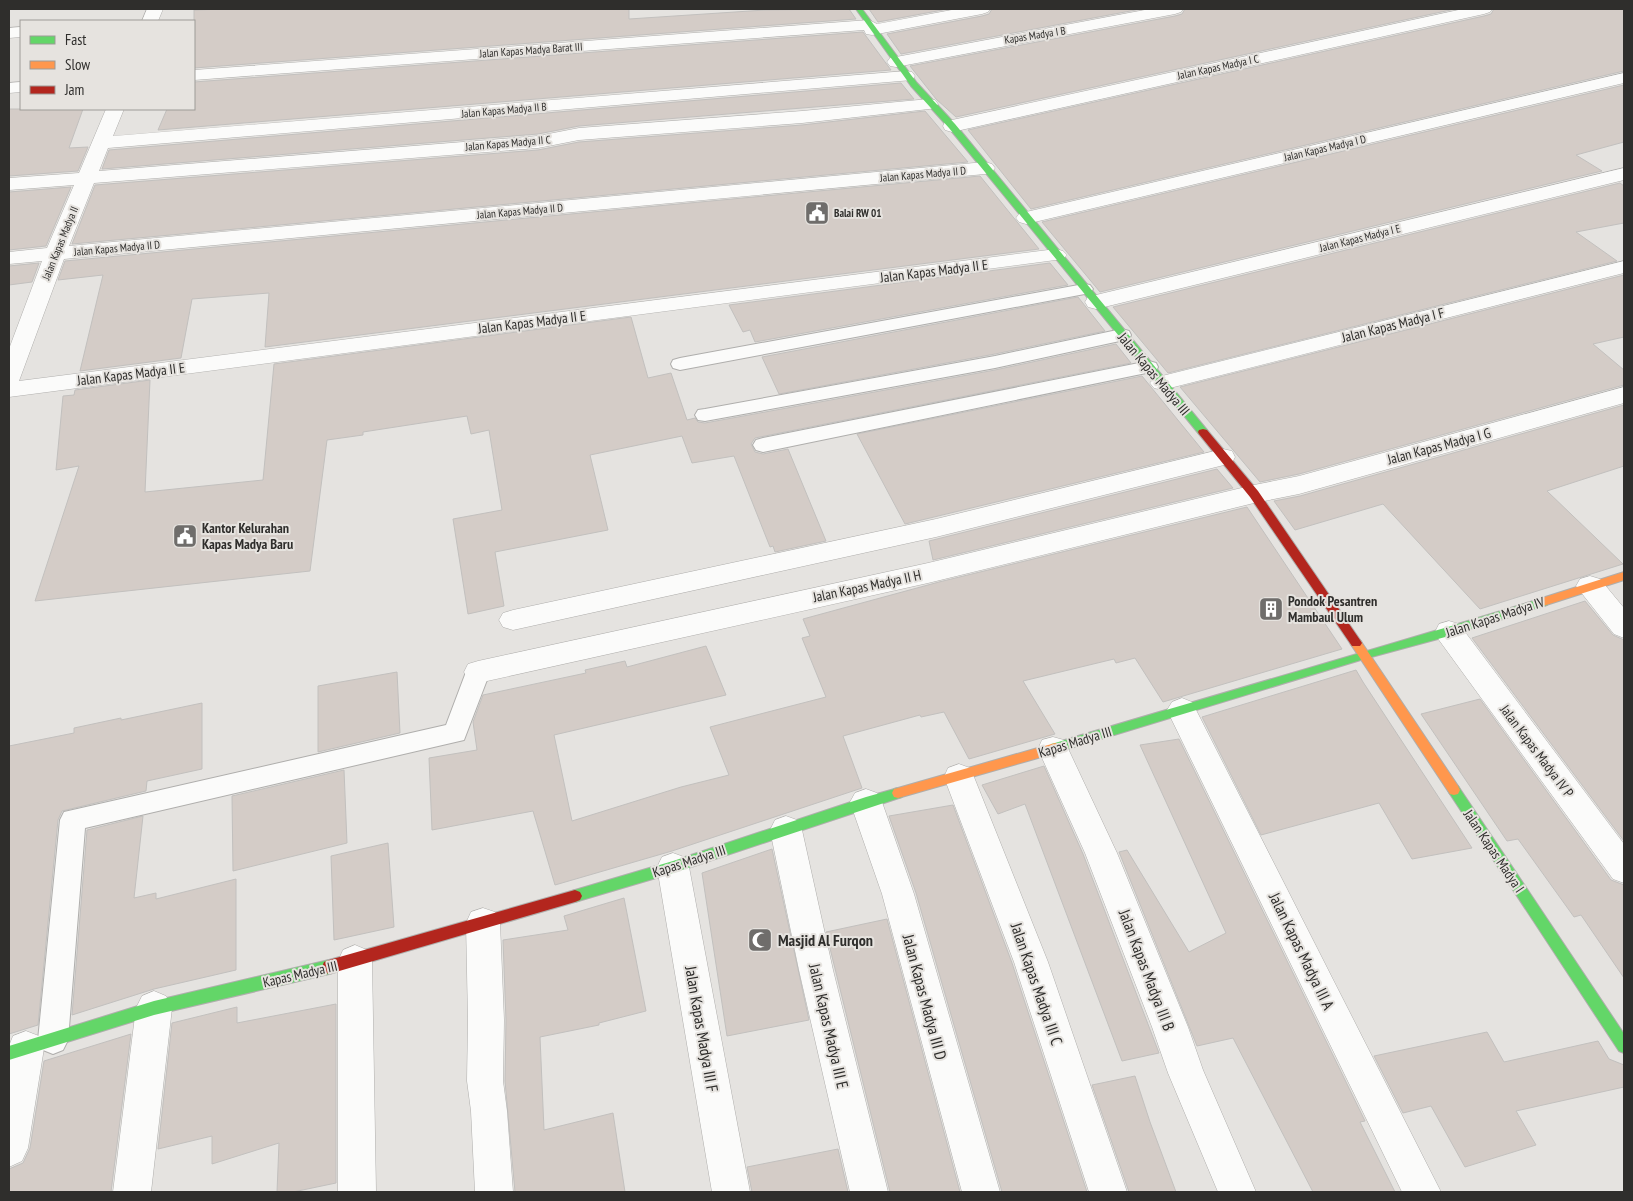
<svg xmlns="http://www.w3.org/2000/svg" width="1633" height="1201" font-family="'PT Sans Narrow',sans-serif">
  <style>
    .building { fill: #d4ccc7; stroke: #c2c0be }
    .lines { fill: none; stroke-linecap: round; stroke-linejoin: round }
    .lane-casing { stroke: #afaeac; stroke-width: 2 }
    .street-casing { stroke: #afaeac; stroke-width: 1 }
    .fast-casing { stroke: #afaeac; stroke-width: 2 }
    .slow-casing { stroke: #afaeac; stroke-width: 2 }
    .jam-casing { stroke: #afaeac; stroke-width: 2 }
    .lane { fill: #fbfbfa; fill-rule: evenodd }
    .street { fill: #fbfbfa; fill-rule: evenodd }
    .fast { fill: #63d668; fill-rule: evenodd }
    .slow { fill: #ff974d; fill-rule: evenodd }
    .jam { fill: #b3261e; fill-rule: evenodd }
    .labels { text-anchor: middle; stroke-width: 4; stroke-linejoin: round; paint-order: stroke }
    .far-street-label { font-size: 11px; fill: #2f2e2c; stroke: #e6e3df }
    .far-poi-label { font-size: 11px; font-weight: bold; fill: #2f2e2c; stroke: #e6e3df; text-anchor: start }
    .street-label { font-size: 14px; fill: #2f2e2c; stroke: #e6e3df }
    .poi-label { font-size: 14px; font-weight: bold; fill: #2f2e2c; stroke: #e6e3df; text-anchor: start }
    .near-poi-label { font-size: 16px; font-weight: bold; fill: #2f2e2c; stroke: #e6e3df; text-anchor: start }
    .near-street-label { font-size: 16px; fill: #2f2e2c; stroke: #e6e3df }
  </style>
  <rect width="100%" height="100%" fill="#e5e3e0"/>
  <path class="building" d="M226,9h403v10l136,-9 84,-1 7,10 -662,49v-58z
    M869,9h79l-70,13z
    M992,9h149l-240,45 -14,-20 95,-18 7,-2z
    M1185,9h270l-499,108 -20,-18 -26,-33 265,-50 7,-2z
    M1494,9h130v62l-593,138 -63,-79 516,-114 7,-2z
    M863,32l28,38 -733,60 9,-21h27v-27z
    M901,83l13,16 -335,27 -41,8 -436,35 7,-19z
    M1624,85v57l-48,13 26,16 -502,121 -58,-70z
    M9,109h74l-14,39 19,-1 -10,24 -69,5z
    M925,111l43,51 -896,82 23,-59 443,-35 41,-8 223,-17z
    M980,176l59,73 -774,98 4,-54 -77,6 -11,59 -101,13 23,-96 -45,5 7,-19z
    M1620,183l4,3v37l-48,9 41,29 -449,112 -55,-66z
    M71,187l-25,59 -37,4v-58z
    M39,263l-7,19 -23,3v-19z
    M1050,263l18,22 -313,57 -5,-12 -7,2 -14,-27z
    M1624,275v62l-31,7 31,26v15l-325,89 -39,8 -80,-95z
    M1078,297l27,34 -110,23 -216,40 -17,-37z
    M631,317l17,61 23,-5 16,47 8,-2 3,4 7,1 290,-53 121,-26 15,19 -376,75 -4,6 4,8 8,2 25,-5 38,92 -51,11 -2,-6 -3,1 -36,-91 -42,7 -10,-27 -92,19 18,75 -113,22 9,54 -36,8 -15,-95 49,-9 -13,-80 -18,4 -4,-18 -104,16v3l-36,5 -17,131 -275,30 44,-135 -23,4 7,-74 11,-1 1,-5 75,-10 -5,112 118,-12 11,-116z
    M1142,376l62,76 -299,72 -48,-90z
    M1624,405v61l-77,25 76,73 -143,45 -97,-105 -88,26 -21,-29 26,-5z
    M1217,469l16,19 -300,72 -4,-19z
    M1247,507l95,142 -179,53 -28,-44 -19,5 -2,-4 -91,22 32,53 -86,25 -25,-47 -23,5 -1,-2 -77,21 19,52 -190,63 -117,34 -22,-74 -101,19 -3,-72 48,-8 -4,-28 10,-27 103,-22 -1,-3 40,-9 2,6 79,-21 20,49 -172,40 18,86 109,-34 48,-12 -19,-48 116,-30 -24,-59 8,-2 -7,-17 136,-37z
    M1585,601l28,34 11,5v201l-152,-203z
    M1356,670l7,12 109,166 -60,11 -33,-56 -118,32 -59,-118z
    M397,672l3,61 -82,19v-66z
    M1480,699l131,181 13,5v93l-43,-63 -7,2 -56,-78 -11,2 -86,-127z
    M202,703v66l-55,12 -1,10 -84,20 -4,9 -20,205 -29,9v-288l65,-13v-5l47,-10v2z
    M1179,739l186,382 -5,1 35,70h-82l-80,-154 -36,8 -78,-194 8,-2 62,102 37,-19 -86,-188z
    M1044,766l39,88 76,199 -37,8 -97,-257 -27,10 -16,-29z
    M344,770l3,73 -114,28 -1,-75z
    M953,805l59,158 75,229h-85l-86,-299 -27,-77z
    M143,816l-9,82 22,-5v6l80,-20v91l-82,19 -82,26 15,-185z
    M388,843l6,84 -60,13 -3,-84z
    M772,849l37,171 -82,16 -25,-163z
    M624,898l22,113 -47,12v2l-59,12 4,93 69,-17 12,79h-110l-10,-111 1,-61 -3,-80 65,-10 -4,-14z
    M887,919l73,273h-70l-64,-260z
    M336,1004v179l-43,9h-16l2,-49 -67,21v-28l-54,13 14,-126 65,-16v16z
    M1487,1032l17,30 94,-21 11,18 15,6v22l-108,24 20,34 -71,22 -34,-61 -28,7 -29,-57z
    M131,1034l-20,158h-102v-23l14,-6 7,-15 14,-87z
    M1135,1076l15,46 26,70h-47l-37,-107z
    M838,1149l10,43h-96l-5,-25z"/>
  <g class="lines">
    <defs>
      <path id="lane" d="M1084,284l6,1 3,4 -3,4 -410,77 -7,-2 -2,-4 2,-4 7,-2z
        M1122,329l7,2 2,4 -2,4 -134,29 -290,53 -7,-1 -3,-5 3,-5 7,-1 290,-53z
        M1149,361l7,2 2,4 -2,4 -393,81 -7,-2 -3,-5 3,-5 7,-2z
        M478,663l8,3 4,6 -26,68 -379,88 -17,212 -5,10 -10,4 -10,-4 -5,-10 22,-220 4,-8 382,-87 20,-53 4,-6z"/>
      <path id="street" d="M147,9h16l-5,12h-16z
        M957,9h33l-2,3 -6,2 -110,21 -6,-1 -2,-4 -670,50v-10l675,-50 8,4z
        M1150,9h33l-2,3 -6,2 -279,53 -6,-1 -3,-4 3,-4 6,-1z
        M1463,9h29l-2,3 -6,2 -532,118 -7,-2 -2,-4 2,-4 7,-2z
        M21,27v10l-12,1v-10z
        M906,71l6,1 3,4 -3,4 -804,68 -9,23 439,-35 41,-8 223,-17 127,-12 6,1 3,4 -3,4 -6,1 -127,14 -223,17 -41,8 -444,35 -25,63 916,-84 7,2 3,4 -3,4 -7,2 -921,85 -45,122 1037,-132 7,2 4,4 -4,4 -1054,138v-48l33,-88 -33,3v-12l38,-4 27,-63 -65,5v-12l70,-5 27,-64h18l-11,27z
        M1624,73v10l-598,141 -7,-2 -3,-4 3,-4 7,-2z
        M21,82v10l-12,1v-10z
        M1624,168v12l-528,129 -8,-2 -3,-5 3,-5 8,-2z
        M1624,261v12l-462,117 -8,-2 -4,-5 4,-5 8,-2z
        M1624,387v16l-325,91 -45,9 -326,80 -450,100 -10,-3 -4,-8 4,-8 10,-3 450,-98 326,-78 45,-9z
        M1223,449l9,2 3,6 -3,6 -296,74 -423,93 -10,-3 -4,-7 4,-7 10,-3 423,-91z
        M1590,576l10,3 24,29v30l-10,-4 -38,-48 4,-7z
        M1449,621l10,3 165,220v39l-11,-4 -174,-239 -4,-8 4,-8z
        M1182,698l10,4 249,490h-39l-235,-482 5,-8z
        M1053,737l11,3 53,113 71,174 15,43 53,122h-38l-50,-119 -16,-46 -67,-174 -47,-104 4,-9z
        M959,764l11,4 4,9 74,185 79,230h-38l-75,-230 -70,-185 4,-9z
        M866,789l11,4 5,9 32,92 86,298h-38l-80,-298 -32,-92 5,-9z
        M786,816l11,4 5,10 31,140 55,222h-38l-51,-222 -29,-140 5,-10z
        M673,853l11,4 5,10 61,325h-38l-55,-325 5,-10z
        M483,908l12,4 5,11 4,97 -1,61 4,30 6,81h-38l-4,-81 -4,-30 1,-61 -2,-97 5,-11z
        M355,945l12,5 5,11 4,231h-38v-231l5,-11z
        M154,991l12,5 6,12 -21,184h-38l23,-184 6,-12z
        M26,1031l13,5 5,12 -16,100 -6,13 -13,6v-121l4,-10z"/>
      <path id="fast" d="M856,9h6l55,74 38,41 252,306 1,2 -1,2h-8l-250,-306 -38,-42z
        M1543,598l4,1 2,3 -2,3 -98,31 -85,23 -309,94 -4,-1 -2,-4 2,-4 4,-1c163,-49 326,-95 488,-145z
        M1454,785l4,1 166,248v19l-5,-2 -169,-257 -2,-4 2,-4z
        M898,788l4,1 2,4 -2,4 -229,76 -98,29 -5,-2 -2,-4 2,-4 5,-2 98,-29 193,-64z
        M329,960l5,2 2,5 -2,5 -5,2 -175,41 -145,45v-14l145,-45z"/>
      <path id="slow" d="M1624,572v8l-81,26 -6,-4 2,-3z
        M1356,639l4,1 98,146 2,4 -2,4 -4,1 -4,-1 -98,-148 -2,-3 2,-3z
        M1055,743l4,1 2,4 -2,4 -161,46 -4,-1 -2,-4 2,-4 4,-1z"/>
      <path id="jam" d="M1203,429l4,1 51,61 102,149 2,3 -2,3h-8l-102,-149 -51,-63 -1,-2 1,-2z
        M575,890l5,2 2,4 -2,4 -5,2 -246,72 -5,-2 -2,-5 2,-5 5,-2z"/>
    </defs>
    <use href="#lane" class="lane-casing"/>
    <use href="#street" class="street-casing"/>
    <use href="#fast" class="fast-casing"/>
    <use href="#slow" class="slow-casing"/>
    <use href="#jam" class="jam-casing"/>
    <use href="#lane" class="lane"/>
    <use href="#street" class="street"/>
    <use href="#fast" class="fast"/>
    <use href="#slow" class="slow"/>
    <use href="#jam" class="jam"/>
  </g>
  <defs>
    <symbol id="civic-square" viewBox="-11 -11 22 22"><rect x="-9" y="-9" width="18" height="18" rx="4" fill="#6f6d6b" stroke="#e6e3df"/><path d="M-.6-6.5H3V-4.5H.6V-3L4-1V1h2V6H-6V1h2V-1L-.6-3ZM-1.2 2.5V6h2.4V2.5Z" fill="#fff"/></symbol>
    <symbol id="building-square" viewBox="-11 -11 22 22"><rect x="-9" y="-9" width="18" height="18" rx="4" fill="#6f6d6b" stroke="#e6e3df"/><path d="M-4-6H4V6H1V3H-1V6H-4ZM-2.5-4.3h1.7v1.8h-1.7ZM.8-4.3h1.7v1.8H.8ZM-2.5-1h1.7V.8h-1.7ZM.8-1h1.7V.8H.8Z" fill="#fff"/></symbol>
    <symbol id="mosque-square" viewBox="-11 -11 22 22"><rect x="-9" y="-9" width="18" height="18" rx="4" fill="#6f6d6b" stroke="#e6e3df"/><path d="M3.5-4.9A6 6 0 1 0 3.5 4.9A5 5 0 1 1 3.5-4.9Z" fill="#fff"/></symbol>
  </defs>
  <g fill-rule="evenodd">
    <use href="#civic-square" x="803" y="199" width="28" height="28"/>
    <use href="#civic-square" x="171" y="522" width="28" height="28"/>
    <use href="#building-square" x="1257" y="595" width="28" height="28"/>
    <use href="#mosque-square" x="746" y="926" width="28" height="28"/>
  </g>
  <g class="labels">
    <g class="far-street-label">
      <text transform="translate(1035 35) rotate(-9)" y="4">Kapas Madya I B</text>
      <text transform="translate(531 50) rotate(-4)" y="4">Jalan Kapas Madya Barat III</text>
      <text transform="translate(1218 67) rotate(-12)" y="4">Jalan Kapas Madya I C</text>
      <text transform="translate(504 110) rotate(-5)" y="4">Jalan Kapas Madya II B</text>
      <text transform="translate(508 143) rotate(-5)" y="4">Jalan Kapas Madya II C</text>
      <text transform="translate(1325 148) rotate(-13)" y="4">Jalan Kapas Madya I D</text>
      <text transform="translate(923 174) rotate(-5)" y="4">Jalan Kapas Madya II D</text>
      <text transform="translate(520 211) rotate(-5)" y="4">Jalan Kapas Madya II D</text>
      <text transform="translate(1360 238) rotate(-14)" y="4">Jalan Kapas Madya I E</text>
      <text transform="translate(60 243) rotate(-68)" y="4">Jalan Kapas Madya II</text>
      <text transform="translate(117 248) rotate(-5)" y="4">Jalan Kapas Madya II D</text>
    </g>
    <g class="far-poi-label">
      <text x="834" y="217">Balai RW 01</text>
    </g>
    <g class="street-label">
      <text transform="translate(934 271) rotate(-7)" y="5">Jalan Kapas Madya II E</text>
      <text transform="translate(532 322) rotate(-7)" y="5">Jalan Kapas Madya II E</text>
      <text transform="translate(1393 325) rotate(-14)" y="5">Jalan Kapas Madya I F</text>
      <text transform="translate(131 374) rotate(-7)" y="5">Jalan Kapas Madya II E</text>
      <text transform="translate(1154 374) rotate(50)" y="5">Jalan Kapas Madya III</text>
      <text transform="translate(1439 446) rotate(-15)" y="5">Jalan Kapas Madya I G</text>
      <text transform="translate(867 586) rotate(-12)" y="5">Jalan Kapas Madya II H</text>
      <text transform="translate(1495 617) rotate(-18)" y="5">Jalan Kapas Madya IV</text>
      <text transform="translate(1075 742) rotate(-17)" y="5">Kapas Madya III</text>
      <text transform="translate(1537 751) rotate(53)" y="5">Jalan Kapas Madya IV P</text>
      <text transform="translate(1494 851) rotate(56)" y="5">Jalan Kapas Madya I</text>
      <text transform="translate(689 861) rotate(-18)" y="5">Kapas Madya III</text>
      <text transform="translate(300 974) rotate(-13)" y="5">Kapas Madya III</text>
    </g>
    <g class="poi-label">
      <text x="202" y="533">Kantor Kelurahan<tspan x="202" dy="16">Kapas Madya Baru</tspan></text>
      <text x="1288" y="606">Pondok Pesantren<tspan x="1288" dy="16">Mambaul Ulum</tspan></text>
    </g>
    <g class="near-poi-label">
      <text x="778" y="946">Masjid Al Furqon</text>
    </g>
    <g class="near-street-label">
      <text transform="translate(1302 951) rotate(64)" y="6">Jalan Kapas Madya III A</text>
      <text transform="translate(1147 970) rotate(69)" y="6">Jalan Kapas Madya III B</text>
      <text transform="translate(1037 984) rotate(71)" y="6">Jalan Kapas Madya III C</text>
      <text transform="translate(925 997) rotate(75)" y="6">Jalan Kapas Madya III D</text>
      <text transform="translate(829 1026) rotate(77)" y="6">Jalan Kapas Madya III E</text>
      <text transform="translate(702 1029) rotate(80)" y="6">Jalan Kapas Madya III F</text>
    </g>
  </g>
  <rect width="1633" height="1201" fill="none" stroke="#2f2e2c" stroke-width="20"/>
  <rect x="20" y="20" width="175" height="90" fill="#e6e3df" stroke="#9d9b97"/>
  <rect x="30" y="36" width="25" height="8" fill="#63d668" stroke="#9d9b97"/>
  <text x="65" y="45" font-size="15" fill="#2f2e2c">Fast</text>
  <rect x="30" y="61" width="25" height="8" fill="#ff974d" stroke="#9d9b97"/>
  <text x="65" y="70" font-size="15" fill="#2f2e2c">Slow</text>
  <rect x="30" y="86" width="25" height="8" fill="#b3261e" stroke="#9d9b97"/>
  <text x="65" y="95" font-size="15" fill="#2f2e2c">Jam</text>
</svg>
